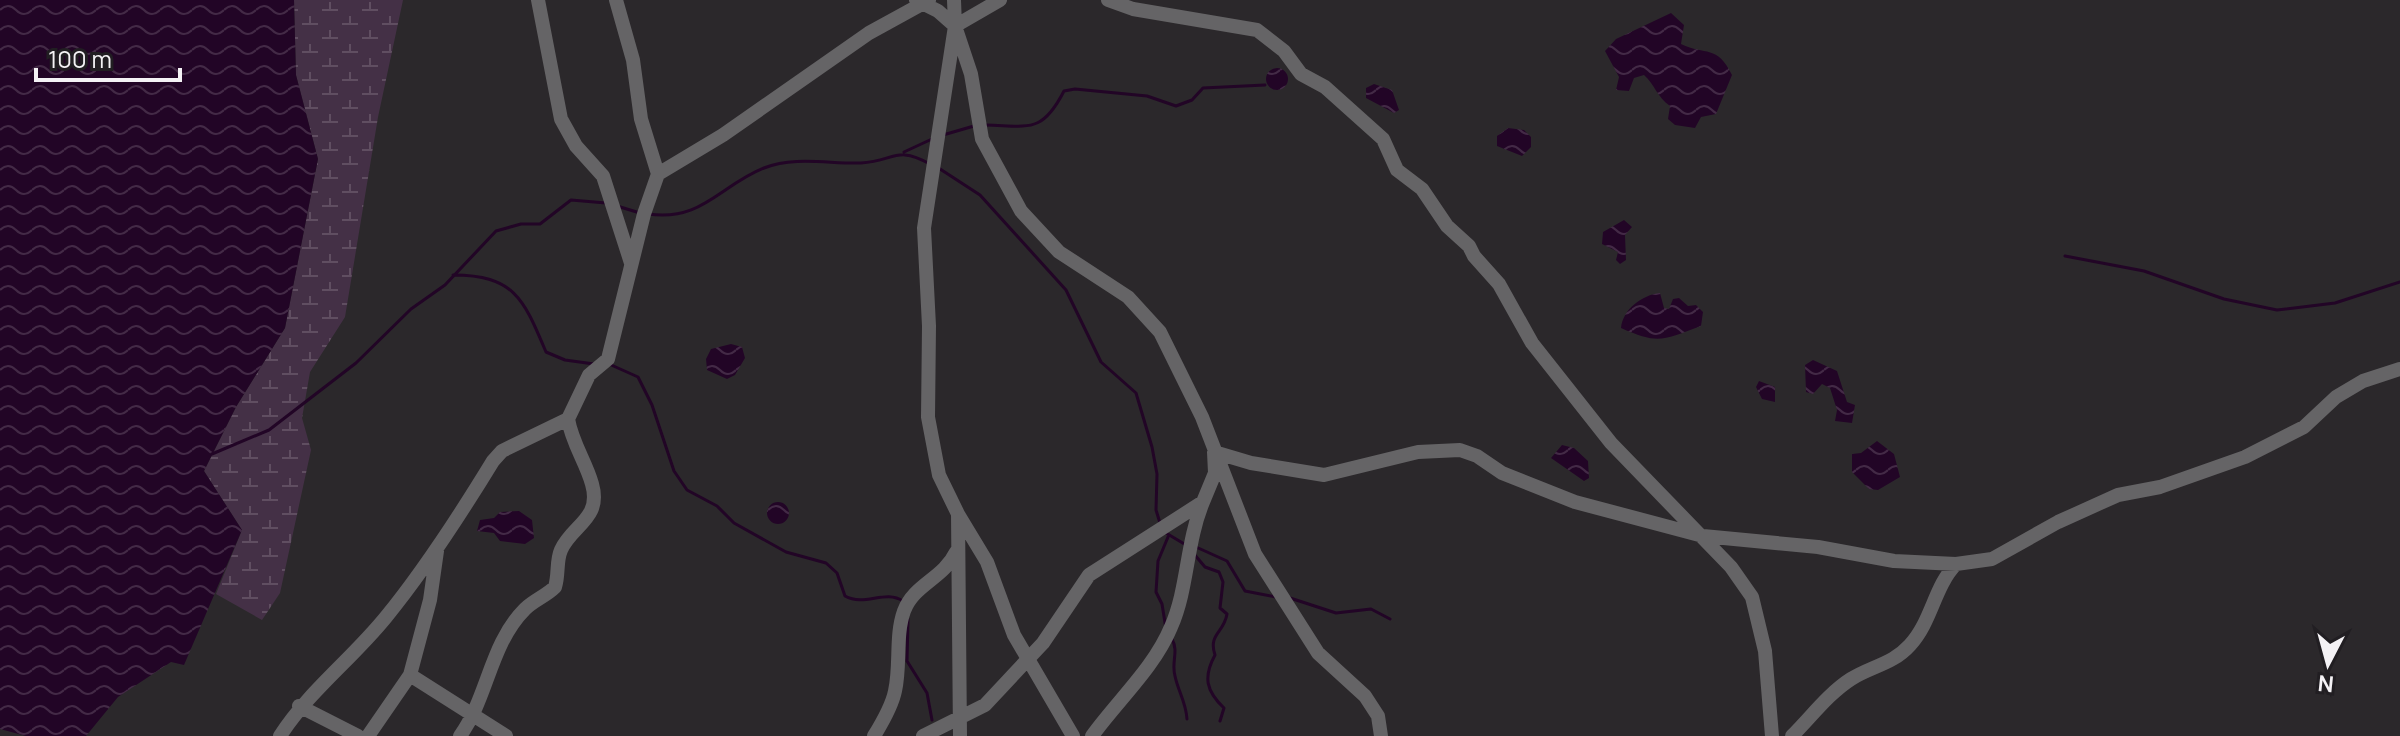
<svg xmlns="http://www.w3.org/2000/svg" width="2400" height="736" font-family="Manrope,sans-serif">
  <style>
    .wetland { fill: url(#wetland-marsh) }
    .water { fill: url(#water-waves) }
    .lines { fill: none; stroke-linecap: round; stroke-linejoin: round }
    .stream { stroke: #220526; stroke-width: 3 }
    .minor { stroke: #656466; stroke-width: 14 }
  </style>
  <defs>
    <pattern id="wetland-marsh" width="20" height="14" patternUnits="userSpaceOnUse" patternTransform="scale(2)"><rect width="20" height="14" fill="#443046"/><path d="M1 5h8M5 5V1M11 12h8M15 12V8" fill="none" stroke="#604e61"/></pattern>
    <pattern id="water-waves" width="16" height="10" patternUnits="userSpaceOnUse" patternTransform="scale(2)"><rect width="16" height="10" fill="#220526"/><path d="M0 5q4-4 8 0t8 0" fill="none" stroke="#432a46"/></pattern>
  </defs>
  <rect width="100%" height="100%" fill="#2b282b"/>
  <path class="wetland" d="M294,0h109l-25,117 -33,200 -35,55 -8,46 9,32 -31,143 -18,27 -46,-26 26,-64 -38,-59 32,-64 49,-79 33,-169 -22,-84z"/>
  <path class="water" d="M0,0h294l2,75 22,84 -33,169 -49,79 -32,64 38,59 -58,135 -13,-3 -53,35 -32,39h-60l-26,-7z
    M1671,13l13,12 -3,19c25,12 36,0 51,31l-16,39 -15,3 -6,11 -20,-3 -7,-6 2,-13c-13,-9 -15,-21 -26,-31l-10,3 -5,13 -13,-1 3,-13 -14,-26 11,-12z
    M1266 79a11 11 0 1 1 22 0a11 11 0 1 1-22 0Z
    M1374,84l18,6 7,20 -5,3 -28,-15v-10z
    M1508,128l16,2 7,7v10l-9,9 -25,-10v-10z
    M1624,220l8,7 -7,8 1,25 -6,4 -4,-4 2,-8 -16,-8 1,-12z
    M1660,293l4,15 5,1 4,-10 6,-1 9,8 8,-1 7,7 -2,14c-38,14 -42,19 -80,2 2,-19 21,-33 39,-35z
    M731,344l11,3 3,11 -10,17 -8,4 -20,-9 -1,-11 5,-10z
    M1813,360l24,11 10,31 8,3 -3,18 -17,-2 2,-11 -7,-22 -8,-4 -9,10 -7,-2 -1,-27z
    M1759,381l16,6v15l-13,-3 -6,-12z
    M1877,441l17,13 6,23 -22,13 -9,-1 -17,-17v-18l9,-1z
    M1562,445l12,3 14,13 1,17 -5,3 -33,-23z
    M767 513a11 11 0 1 1 22 0a11 11 0 1 1-22 0Z
    M519,511l13,9 2,18 -9,6 -25,-3 -6,-8 -17,-2 3,-11 14,-2 6,-6z"/>
  <g class="lines">
    <path class="stream" d="M986,125c43,1 56,9 78,-34l11,-2 72,7 29,10 16,-6 11,-12 62,-3
      M943,135l31,-9
      M904,152l28,-13
      M937,167l43,28 86,95 35,72 35,31 16,54 5,27 -1,36 4,13
      M617,206l23,7
      M648,214c54,8 71,-28 116,-46 31,-12 65,-4 97,-5 34,-2 35,-18 69,1
      M2065,256l79,15 80,28 53,11 58,-7 65,-21
      M453,275c62,0 71,25 93,77l19,8 29,4
      M609,364l29,13 14,28 22,66 13,19 30,16 17,17 52,29 40,11 11,10 8,23c20,11 40,-7 58,5
      M212,454l57,-24 87,-67 55,-54 34,-24 51,-54 25,-7h19l31,-24 35,3
      M1166,533l20,12
      M1196,547l31,14 18,30 31,6
      M1194,554l11,13 14,5 4,10 -3,26 7,6c-3,19 -19,20 -12,41 -12,22 -9,36 9,53l-4,13
      M1287,597l49,16 35,-4 19,10
      M908,619l-1,42 20,32 5,27
      M1166,629l-4,-25 -6,-12 2,-31 10,-24
      M1172,639c7,13 -1,23 3,37 3,15 11,26 12,43"/>
    <path class="minor" d="M538,0l23,119 15,27 27,30 28,87
      M916,0l22,11 17,15 16,48 11,65 39,72 38,41 69,45 32,35 42,85 53,137 63,99 47,43 13,20 3,20
      M954,0l1,26 -31,202 5,98 -1,91 11,58 19,39 2,222
      M1108,0l25,9 124,21 27,21 17,23 24,13 58,52 14,31 25,19 25,37 22,20 5,10 25,28 33,59 79,100 120,124 21,30 13,54 7,85
      M955,26l45,-26
      M658,174l65,-39 146,-102 60,-33
      M958,514l29,48 27,73 59,101
      M410,675l20,-75 7,-49
      M299,706l59,30
      M280,736c29,-45 72,-77 106,-119 40,-49 74,-102 107,-156l9,-10 66,-32 21,-44 19,-16 36,-145 14,-40 -17,-55 -8,-59 -17,-60
      M368,736l42,-61 96,61
      M460,736c28,-39 30,-92 65,-127 9,-9 21,-13 30,-22 4,-12 1,-26 6,-37 11,-25 41,-31 31,-66 -6,-22 -20,-41 -24,-65
      M874,736c8,-13 18,-30 21,-45 6,-26 0,-55 9,-80 10,-27 39,-32 52,-59
      M923,736l62,-31 58,-62 46,-68 114,-73 12,-29 -1,-21 37,11 73,12 94,-23 42,-2 17,6 25,17 73,29 128,34 115,11 76,14 62,3 36,-5 66,-37 60,-27 42,-8 85,-30 59,-30 32,-30 27,-16 37,-12
      M1092,736c26,-36 62,-68 79,-109 17,-38 15,-84 32,-125
      M1792,736c19,-19 37,-43 59,-57 21,-13 42,-15 59,-34 22,-24 24,-58 46,-81"/>
  </g>
  <g transform="translate(2328 664) rotate(186)" stroke="#211e22" stroke-width="6" paint-order="stroke">
  <path d="M0-6L14 30L0 20L-14 30Z" fill="#f4f2f5"/>
  <text y="-12" font-size="22" font-weight="bold" text-anchor="middle" fill="#f4f2f5">N</text>
  </g>
  <path d="M36 68v12h144v-12" fill="none" stroke="#f4f2f5" stroke-width="4"/>
  <text x="48" y="68" font-size="24" fill="#f4f2f5" stroke="#211e22" stroke-width="6" paint-order="stroke">100 m</text>
</svg>
